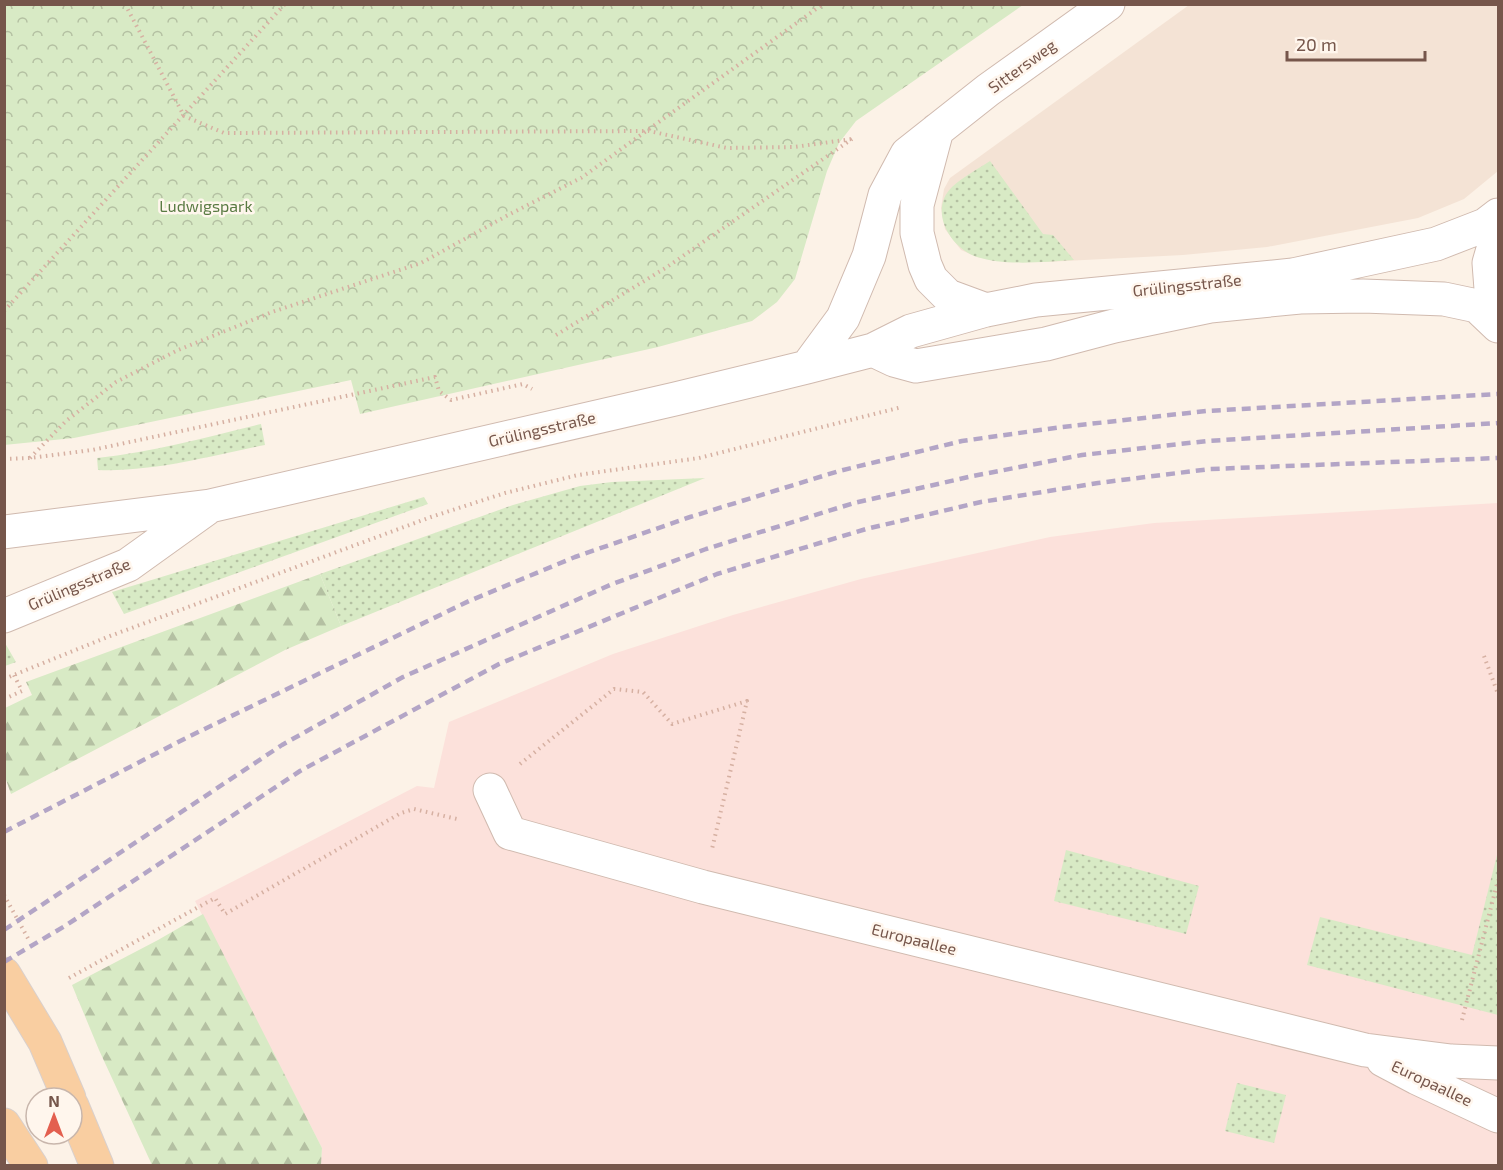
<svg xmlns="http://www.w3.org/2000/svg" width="1503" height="1170" font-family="'Exo 2',sans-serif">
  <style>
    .residential { fill: #f4e3d5 }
    .commercial { fill: #fce1db }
    .grass { fill: url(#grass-dots) }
    .forest { fill: url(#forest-firs) }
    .park { fill: url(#park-crowns) }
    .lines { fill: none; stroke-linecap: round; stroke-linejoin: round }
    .street-casing { stroke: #d0baaf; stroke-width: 35 }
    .primary-casing { stroke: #d9d0cd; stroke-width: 35 }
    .path { stroke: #d6b0a2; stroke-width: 4; stroke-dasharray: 1.5 4.5; stroke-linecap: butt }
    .street { stroke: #fff; stroke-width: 33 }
    .primary { stroke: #f9cea1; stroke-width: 33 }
    .rail { stroke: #b3a5c6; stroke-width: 4.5; stroke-dasharray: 9 6; stroke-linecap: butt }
    .labels { text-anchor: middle; stroke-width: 5; stroke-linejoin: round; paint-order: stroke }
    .street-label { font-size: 16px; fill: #76564b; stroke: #fff6ed }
    .park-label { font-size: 16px; fill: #5a7b43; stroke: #fff6ed }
  </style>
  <defs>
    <pattern id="grass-dots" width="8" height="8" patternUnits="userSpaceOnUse" patternTransform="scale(1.5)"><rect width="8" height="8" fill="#d8eac5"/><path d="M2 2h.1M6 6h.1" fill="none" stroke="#b4c0a2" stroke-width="1.8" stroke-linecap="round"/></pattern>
    <pattern id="forest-firs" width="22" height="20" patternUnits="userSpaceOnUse" patternTransform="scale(1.5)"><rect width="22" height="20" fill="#d8eac5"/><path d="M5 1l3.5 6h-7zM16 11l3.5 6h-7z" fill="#b4c0a2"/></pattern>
    <pattern id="park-crowns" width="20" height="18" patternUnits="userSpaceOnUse" patternTransform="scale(1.5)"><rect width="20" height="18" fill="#d8eac5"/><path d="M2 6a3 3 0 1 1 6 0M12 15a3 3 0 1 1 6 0" fill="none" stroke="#b4c0a2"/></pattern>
  </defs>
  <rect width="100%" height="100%" fill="#fcf2e7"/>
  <path class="residential" d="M1189,5h309v166l-34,28 -46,19 -151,29 -84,8 -138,7 -47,-1 -21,-4 -16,-7 -16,-21 -4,-21 3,-19 6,-11z"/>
  <path class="commercial" d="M1498,503v662h-1177l1,-17 -127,-247 222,-115 17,2 15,-66 164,-68 120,-39 128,-36 189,-42 104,-14z"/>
  <path class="grass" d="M990,161l53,73 10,1 21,25c-31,2 -68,6 -97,-3 -27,-9 -49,-47 -25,-70 11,-10 26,-18 38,-26z
    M261,424l4,21c-55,11 -110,27 -167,25l-1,-12c56,-6 110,-21 164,-34z
    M705,478l-364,148 -21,-52 193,-69 67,-19 32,-4z
    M424,497l4,7 -304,110 -12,-22z
    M5,643l11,19 -11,4 -1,-23z
    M1066,850l133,36 -13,48 -132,-33z
    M1498,851v164l-191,-50 13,-48 152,38z
    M1237,1083l49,12 -12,48 -49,-12z"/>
  <path class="forest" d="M320,574l21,52 -56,24 -274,144 -6,-17v-69l27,-13 -6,-13z
    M203,914l119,234 -1,17h-169l-53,-115 -27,-65 86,-45z"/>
  <path class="park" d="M4,5l1,-1 1018,1 -167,116 -17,22 -12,28 -32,108 -18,23 -25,19 -94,26 -298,67 -9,-34 -277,58 -70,7z"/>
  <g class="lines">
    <defs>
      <path id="street" d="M937,130l-20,75v28l8,32 6,14 17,17 38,14
        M1498,232l-9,31 3,39 6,13
        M873,350l21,10 22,6 130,-22 68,-18 96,-20 90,-9 63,-1 81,3 33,7 21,20
        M807,367l36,-49 26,-62 16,-61 22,-41 81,-64 120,-86
        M4,532l206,-26 465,-107 132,-32 66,-17 38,-19 75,-21 50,-10 257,-25 143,-31 49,-19 13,-10
        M4,616l124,-51 78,-56
        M490,790l20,43 193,54 662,163 86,11 47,2
        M1383,1060l34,18 81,38"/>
      <path id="primary" d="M4,974l41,68 24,56
        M72,1106l25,60
        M4,1125l27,41"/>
    </defs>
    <use href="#street" class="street-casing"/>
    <use href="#primary" class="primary-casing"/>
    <path class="path" d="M125,4l59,112 40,17 425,-2 78,17 67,-1 58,-8
      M4,311l281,-307
      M556,335l111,-68 185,-128
      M30,458l36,-37 50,-39 62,-32 94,-38 149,-49 89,-49 71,-36 242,-174
      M4,459l26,-1 62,-8 343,-73 4,14 12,9 72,-16 9,5
      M1484,656l14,38
      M4,679l106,-43 321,-119 74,-24 73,-18 121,-17 203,-51
      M4,699l18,-8 -8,-16
      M520,764l94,-75 29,3 29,32 75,-23 -35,148
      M4,895l26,47
      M69,978l146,-80 10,16 176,-101 13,-4 43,10
      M1462,1020l36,-140"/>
    <use href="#street" class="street"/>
    <use href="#primary" class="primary"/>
    <path class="rail" d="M4,832l182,-94 283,-137 106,-44 115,-40 149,-46 123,-30 100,-14 144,-16 292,-17
      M4,930l278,-185 121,-68 207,-92 96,-36 148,-46 119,-27 109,-21 125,-14 291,-18
      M4,962l61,-36 235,-155 199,-107 218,-90 149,-45 115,-27 117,-19 112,-14 288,-11"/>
  </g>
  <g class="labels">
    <g class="street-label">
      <text transform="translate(1022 66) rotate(-36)" y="6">Sittersweg</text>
      <text transform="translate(1187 285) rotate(-6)" y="6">Grülingsstraße</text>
      <text transform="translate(542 429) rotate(-13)" y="6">Grülingsstraße</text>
      <text transform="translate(79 584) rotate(-23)" y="6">Grülingsstraße</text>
      <text transform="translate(914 939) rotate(14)" y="6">Europaallee</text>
      <text transform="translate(1432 1083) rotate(25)" y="6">Europaallee</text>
    </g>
    <g class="park-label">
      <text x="206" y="212">Ludwigspark</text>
    </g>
  </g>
  <rect width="1503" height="1170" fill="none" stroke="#76564b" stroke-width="12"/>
  <g transform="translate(54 1116)"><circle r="28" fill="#fff6ed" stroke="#c8b6ac" stroke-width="1.5"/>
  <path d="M0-4.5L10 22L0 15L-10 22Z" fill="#e35f4f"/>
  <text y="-9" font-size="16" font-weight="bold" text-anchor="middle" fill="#76564b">N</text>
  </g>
  <path d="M1287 51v9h138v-9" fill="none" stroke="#76564b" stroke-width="3"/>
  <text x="1296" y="51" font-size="18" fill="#76564b" stroke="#fff6ed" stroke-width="4.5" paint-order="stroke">20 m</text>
</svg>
